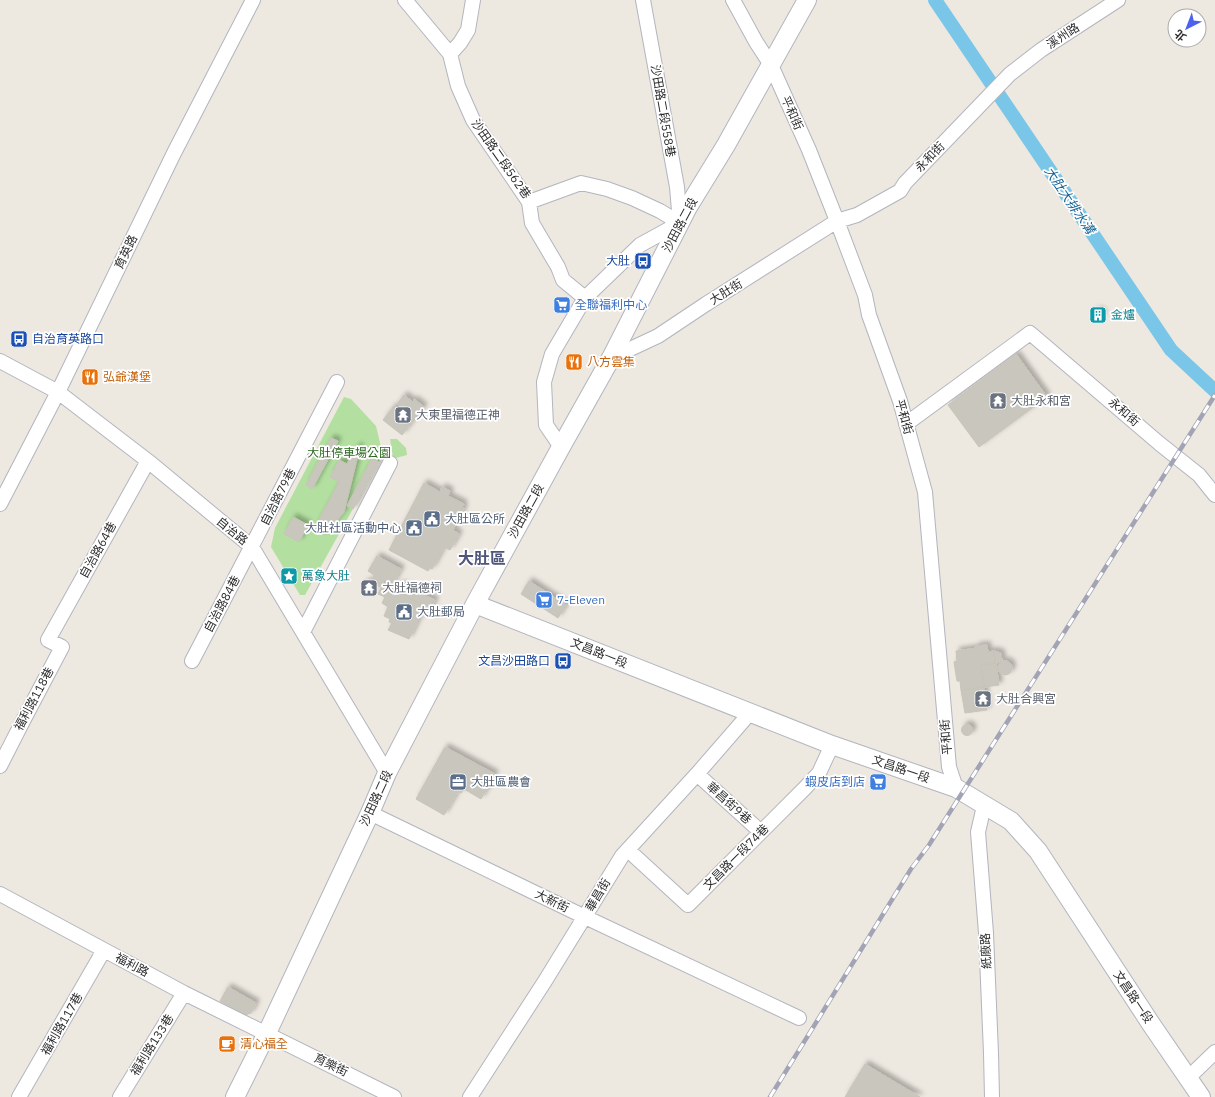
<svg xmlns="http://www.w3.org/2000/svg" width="1215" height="1097" font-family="'IBM Plex Sans','Noto Sans TC',sans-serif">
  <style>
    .green { fill: #b3e0a0 }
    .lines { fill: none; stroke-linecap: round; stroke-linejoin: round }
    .canal { stroke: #7ac6e8; stroke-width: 14 }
    .building { fill: #c9c6be; stroke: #c8c4b9; filter: url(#shadow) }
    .minor-casing { stroke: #b3b5bf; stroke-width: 16 }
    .tertiary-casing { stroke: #b3b5bf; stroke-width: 20 }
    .minor { stroke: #fff; stroke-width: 14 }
    .tertiary { stroke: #fff; stroke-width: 18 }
    .rail-casing { stroke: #a2a4b5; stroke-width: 4.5 }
    .rail { stroke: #fff; stroke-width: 3; stroke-dasharray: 9; stroke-linecap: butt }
    .labels { text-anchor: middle; stroke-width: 3.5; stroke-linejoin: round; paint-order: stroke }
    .street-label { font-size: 12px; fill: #2c2c2c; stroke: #fff }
    .transit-label { font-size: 12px; fill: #164399; stroke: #fff; text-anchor: end }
    .shop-label { font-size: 12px; fill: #366cbe; stroke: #fff; text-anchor: start }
    .culture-label { font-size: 12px; fill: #0d838f; stroke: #fff; text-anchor: start }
    .food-label { font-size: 12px; fill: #c56008; stroke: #fff; text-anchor: start }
    .worship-label { font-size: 12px; fill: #5b616d; stroke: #fff; text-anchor: start }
    .park-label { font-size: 12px; fill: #2b661f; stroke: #fff }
    .service-label { font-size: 12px; fill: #4e5e75; stroke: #fff; text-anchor: start }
    .water-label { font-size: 13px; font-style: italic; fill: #166597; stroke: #fff }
    .district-label { font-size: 16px; font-weight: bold; fill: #4f557b; stroke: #fff }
  </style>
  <defs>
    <filter id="shadow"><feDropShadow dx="3.5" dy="-3.5" stdDeviation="2" flood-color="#0004"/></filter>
  </defs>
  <rect width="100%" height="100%" fill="#ede8e0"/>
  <path class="green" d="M344,397l7,2 25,27 5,21 -2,15 -74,133h-5l-29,-48 4,-19z
    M390,439h7l9,9 1,7 -11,3 -3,-1z"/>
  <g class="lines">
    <path class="canal" d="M935,0l236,350 44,41"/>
  </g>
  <path class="building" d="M1093.5 315a4.5 4.5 0 1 1 9 0a4.5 4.5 0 1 1-9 0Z
    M1016,354l31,43 -68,50 -31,-42z
    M404,395l9,7 1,-3 10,8 -22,28 -19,-15 11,-14 5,3 1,-2 -3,-3z
    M331,438l7,3 -26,48 -6,-4z
    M357,446l3,1 -16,65 -19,23 -11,-6 25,-47 -9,-5 9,-17 8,4z
    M372,458l7,4 -26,47 -6,-3z
    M424,483l16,9 2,-5 8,4 -2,5 16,8 -2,3 2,1 -11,22 6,4 -9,16 -6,-3 -12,22 -2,-1 -2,3 -39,-21z
    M293,517l15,8 -9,17 -15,-8z
    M377,556l24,13 -9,16 -8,-5 -4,7 -9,-5 3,-7 -6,-4z
    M370,581l3,12 -6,1 -3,-11z
    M529,581l37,24 -8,13 -37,-24z
    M400,584l35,16 -5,11 -6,-3 1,-2 -18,-9 1,-1 -12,-6 -1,2 -7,-4 1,-1h10z
    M382,585l13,7 1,-2 12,6 -1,1 18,9 -16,33 -21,-9 4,-7 -3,-1 1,-3 -6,-3 4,-9 -6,-4 3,-6 -7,-3z
    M987,645l1,7 6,-1 1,12 -14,2 3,22 -23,3 -1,-9h-3l-3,-19 3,-1 -1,-10 21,-3 -1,-2z
    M994,651l7,2 1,9 -7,1z
    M998 668a7 7 0 1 1 14 0a7 7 0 1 1-14 0Z
    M996,663l3,22 -15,2 -3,-22z
    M984,687l3,23 -22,3 -4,-23z
    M961.5 730a5.5 5.5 0 1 1 11 0a5.5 5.5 0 1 1-11 0Z
    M445,747l50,27 -14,25 -17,-10 -3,4 -3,-2 -14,24 -28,-16z
    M228,987l28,16 -5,10 -6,2 -25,-14z
    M865,1064l55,33h-75z"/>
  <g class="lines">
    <defs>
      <path id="minor" d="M405,0l45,54 8,32 15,34 56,82 3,21 26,44 5,13 22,18
        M643,0l34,187 3,36
        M733,0l23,42 15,23 38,85 28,71 28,74 4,20 31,86 25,91 24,275 7,21
        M450,54l10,-11 8,-13 5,-30
        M529,202l52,-19 26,6 25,9 28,13 20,12
        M611,358l47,-22 48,-32 131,-83 20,-6 43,-24 5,-8 105,-109 31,-24 77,-50
        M0,361l58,31 90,69 104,86 135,226
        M906,424l124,-91 130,111 39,31 16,20
        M561,447l-15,-22 -2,-43 8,-28 33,-56 55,-53 40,-22
        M0,504l58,-112 116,-239 79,-153
        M303,632l87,-169
        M192,661l145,-279
        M0,766l24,-47 38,-72 -14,-7 100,-179
        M697,774l64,58
        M984,806l-6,26 8,101 5,120 1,44
        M370,813l215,104 214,101
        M628,850l60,55 117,-117 14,-15 13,-28
        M0,894l184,99 210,104
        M1188,1078l27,-26
        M19,1097l85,-147
        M120,1097l64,-104
        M470,1097l75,-116 77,-125 75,-82 53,-61"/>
      <path id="tertiary" d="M475,604l357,141 124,43 55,33 27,30 113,173 50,73
        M235,1097l32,-64 103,-220 17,-40 88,-169 86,-157 50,-89 77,-151 38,-62 81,-145"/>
    </defs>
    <use href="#minor" class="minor-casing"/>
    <use href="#tertiary" class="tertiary-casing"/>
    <use href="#minor" class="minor"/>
    <use href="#tertiary" class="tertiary"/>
    <defs>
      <path id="rail" d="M770,1097l141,-228 18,-24 286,-450"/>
    </defs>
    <use href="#rail" class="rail-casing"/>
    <use href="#rail" class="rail"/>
  </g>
  <defs>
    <symbol id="bus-square" viewBox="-11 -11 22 22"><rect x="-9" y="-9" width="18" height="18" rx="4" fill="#1a4fb4" stroke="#fff"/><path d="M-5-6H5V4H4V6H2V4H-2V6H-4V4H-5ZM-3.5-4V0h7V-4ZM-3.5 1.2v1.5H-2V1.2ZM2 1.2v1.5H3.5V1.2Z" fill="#fff"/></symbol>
    <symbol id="supermarket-square" viewBox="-11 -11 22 22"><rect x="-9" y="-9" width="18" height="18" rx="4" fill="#3f7fe0" stroke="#fff"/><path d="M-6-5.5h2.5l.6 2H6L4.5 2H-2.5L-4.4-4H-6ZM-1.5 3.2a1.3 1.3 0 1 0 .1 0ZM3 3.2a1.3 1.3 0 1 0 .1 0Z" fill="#fff"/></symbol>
    <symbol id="building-square" viewBox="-11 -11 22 22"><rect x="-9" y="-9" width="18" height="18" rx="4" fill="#0f9aa8" stroke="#fff"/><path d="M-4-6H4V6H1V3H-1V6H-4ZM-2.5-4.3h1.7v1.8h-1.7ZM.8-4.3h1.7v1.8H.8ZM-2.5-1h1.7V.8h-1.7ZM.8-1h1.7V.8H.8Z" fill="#fff"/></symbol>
    <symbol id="restaurant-square" viewBox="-11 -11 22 22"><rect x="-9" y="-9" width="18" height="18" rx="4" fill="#e8710a" stroke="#fff"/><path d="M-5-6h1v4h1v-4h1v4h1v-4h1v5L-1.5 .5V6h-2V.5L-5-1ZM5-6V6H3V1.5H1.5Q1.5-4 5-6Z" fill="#fff"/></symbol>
    <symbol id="temple-square" viewBox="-11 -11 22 22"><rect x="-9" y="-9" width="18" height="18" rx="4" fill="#6b7280" stroke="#fff"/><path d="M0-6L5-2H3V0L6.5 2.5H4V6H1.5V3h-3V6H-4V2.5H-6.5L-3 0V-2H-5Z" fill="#fff"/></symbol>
    <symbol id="civic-square" viewBox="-11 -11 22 22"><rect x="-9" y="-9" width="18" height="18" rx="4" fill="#5c6f8a" stroke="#fff"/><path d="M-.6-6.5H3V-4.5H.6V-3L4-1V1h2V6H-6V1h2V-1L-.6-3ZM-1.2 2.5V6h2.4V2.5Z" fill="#fff"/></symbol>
    <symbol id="sight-square" viewBox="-11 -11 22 22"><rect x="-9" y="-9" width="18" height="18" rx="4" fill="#0f9aa8" stroke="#fff"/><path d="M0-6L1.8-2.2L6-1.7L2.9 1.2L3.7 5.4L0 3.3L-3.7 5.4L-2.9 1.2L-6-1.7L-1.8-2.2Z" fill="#fff"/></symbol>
    <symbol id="office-square" viewBox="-11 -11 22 22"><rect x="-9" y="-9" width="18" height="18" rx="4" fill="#5c6f8a" stroke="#fff"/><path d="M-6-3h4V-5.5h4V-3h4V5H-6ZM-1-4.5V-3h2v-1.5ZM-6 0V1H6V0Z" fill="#fff"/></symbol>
    <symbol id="cafe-square" viewBox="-11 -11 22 22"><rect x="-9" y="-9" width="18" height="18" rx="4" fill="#e8710a" stroke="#fff"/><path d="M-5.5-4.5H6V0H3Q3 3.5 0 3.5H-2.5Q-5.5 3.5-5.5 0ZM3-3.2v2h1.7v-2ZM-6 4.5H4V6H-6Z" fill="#fff"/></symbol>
  </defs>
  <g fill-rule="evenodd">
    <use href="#bus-square" x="633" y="251" width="20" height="20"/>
    <use href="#supermarket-square" x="552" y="295" width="20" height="20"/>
    <use href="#building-square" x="1088" y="305" width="20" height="20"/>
    <use href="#bus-square" x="9" y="329" width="20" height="20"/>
    <use href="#restaurant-square" x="564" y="352" width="20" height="20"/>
    <use href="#restaurant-square" x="80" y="367" width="20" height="20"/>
    <use href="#temple-square" x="988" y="391" width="20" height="20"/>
    <use href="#temple-square" x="393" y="405" width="20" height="20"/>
    <use href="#civic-square" x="422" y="509" width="20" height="20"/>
    <use href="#civic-square" x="404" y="518" width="20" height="20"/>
    <use href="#sight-square" x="279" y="566" width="20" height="20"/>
    <use href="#temple-square" x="359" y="578" width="20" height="20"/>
    <use href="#supermarket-square" x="534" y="590" width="20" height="20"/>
    <use href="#civic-square" x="394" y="602" width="20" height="20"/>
    <use href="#bus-square" x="553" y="651" width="20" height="20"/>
    <use href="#temple-square" x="973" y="689" width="20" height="20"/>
    <use href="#office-square" x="448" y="772" width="20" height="20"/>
    <use href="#supermarket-square" x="868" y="772" width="20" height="20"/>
    <use href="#cafe-square" x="217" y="1034" width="20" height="20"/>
  </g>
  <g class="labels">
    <g class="street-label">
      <text transform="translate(1063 36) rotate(-33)" y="4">溪州路</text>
      <text transform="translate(663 111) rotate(80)" y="4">沙田路二段558巷</text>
      <text transform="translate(792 113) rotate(66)" y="4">平和街</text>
      <text transform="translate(930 157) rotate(-46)" y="4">永和街</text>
      <text transform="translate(501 159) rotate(55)" y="4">沙田路二段562巷</text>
      <text transform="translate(680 225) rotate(-62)" y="4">沙田路二段</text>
      <text transform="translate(126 252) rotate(-64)" y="4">育英路</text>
      <text transform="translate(726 292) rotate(-32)" y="4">大肚街</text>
      <text transform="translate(1124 412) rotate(41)" y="4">永和街</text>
      <text transform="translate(904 417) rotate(74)" y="4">平和街</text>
      <text transform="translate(278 497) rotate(-63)" y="4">自治路79巷</text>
      <text transform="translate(526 511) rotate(-61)" y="4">沙田路二段</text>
      <text transform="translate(232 531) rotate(39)" y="4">自治路</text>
      <text transform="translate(98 550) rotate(-61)" y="4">自治路64巷</text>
      <text transform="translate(222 604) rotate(-62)" y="4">自治路84巷</text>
      <text transform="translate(599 653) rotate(22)" y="4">文昌路一段</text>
      <text transform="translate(34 699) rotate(-62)" y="4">福利路118巷</text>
      <text transform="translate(946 737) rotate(-95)" y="4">平和街</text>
      <text transform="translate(901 769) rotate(19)" y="4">文昌路一段</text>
      <text transform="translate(376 798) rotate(-65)" y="4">沙田路二段</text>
      <text transform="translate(729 803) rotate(42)" y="4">華昌街9巷</text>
      <text transform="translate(736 857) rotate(-45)" y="4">文昌路一段74巷</text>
      <text transform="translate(598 895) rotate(-59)" y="4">華昌街</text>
      <text transform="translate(552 901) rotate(26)" y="4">大新街</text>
      <text transform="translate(986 951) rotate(-93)" y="4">紙廠路</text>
      <text transform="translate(132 965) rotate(28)" y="4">福利路</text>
      <text transform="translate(1133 997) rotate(56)" y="4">文昌路一段</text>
      <text transform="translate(62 1024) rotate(-60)" y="4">福利路117巷</text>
      <text transform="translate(152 1045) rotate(-58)" y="4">福利路133巷</text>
      <text transform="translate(331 1065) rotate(26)" y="4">育樂街</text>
    </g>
    <g class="transit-label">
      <text x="630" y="265">大肚</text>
      <text x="32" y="343" text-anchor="start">自治育英路口</text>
      <text x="550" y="665">文昌沙田路口</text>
    </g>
    <g class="shop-label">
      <text x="575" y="309">全聯福利中心</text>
      <text x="557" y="604">7-Eleven</text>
      <text x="865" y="786" text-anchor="end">蝦皮店到店</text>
    </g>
    <g class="culture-label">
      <text x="1111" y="319">金爐</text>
      <text x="302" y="580">萬象大肚</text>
    </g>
    <g class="food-label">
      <text x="587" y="366">八方雲集</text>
      <text x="103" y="381">弘爺漢堡</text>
      <text x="240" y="1048">清心福全</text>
    </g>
    <g class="worship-label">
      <text x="1011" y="405">大肚永和宮</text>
      <text x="416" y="419">大東里福德正神</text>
      <text x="382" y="592">大肚福德祠</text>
      <text x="996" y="703">大肚合興宮</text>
    </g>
    <g class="park-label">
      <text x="349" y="457">大肚停車場公園</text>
    </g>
    <g class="service-label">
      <text x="445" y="523">大肚區公所</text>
      <text x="401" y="532" text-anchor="end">大肚社區活動中心</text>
      <text x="417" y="616">大肚郵局</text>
      <text x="471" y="786">大肚區農會</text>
    </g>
    <g class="water-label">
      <text transform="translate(1070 200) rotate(56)" y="5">大肚大排水溝</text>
    </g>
    <g class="district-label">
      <text x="482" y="564">大肚區</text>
    </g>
  </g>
  <g transform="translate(1187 28) rotate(222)"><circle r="19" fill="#ffffff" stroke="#ababab"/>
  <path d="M0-3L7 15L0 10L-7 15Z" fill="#4a62ef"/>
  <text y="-6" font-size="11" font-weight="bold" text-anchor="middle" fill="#2c2c2c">北</text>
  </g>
</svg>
